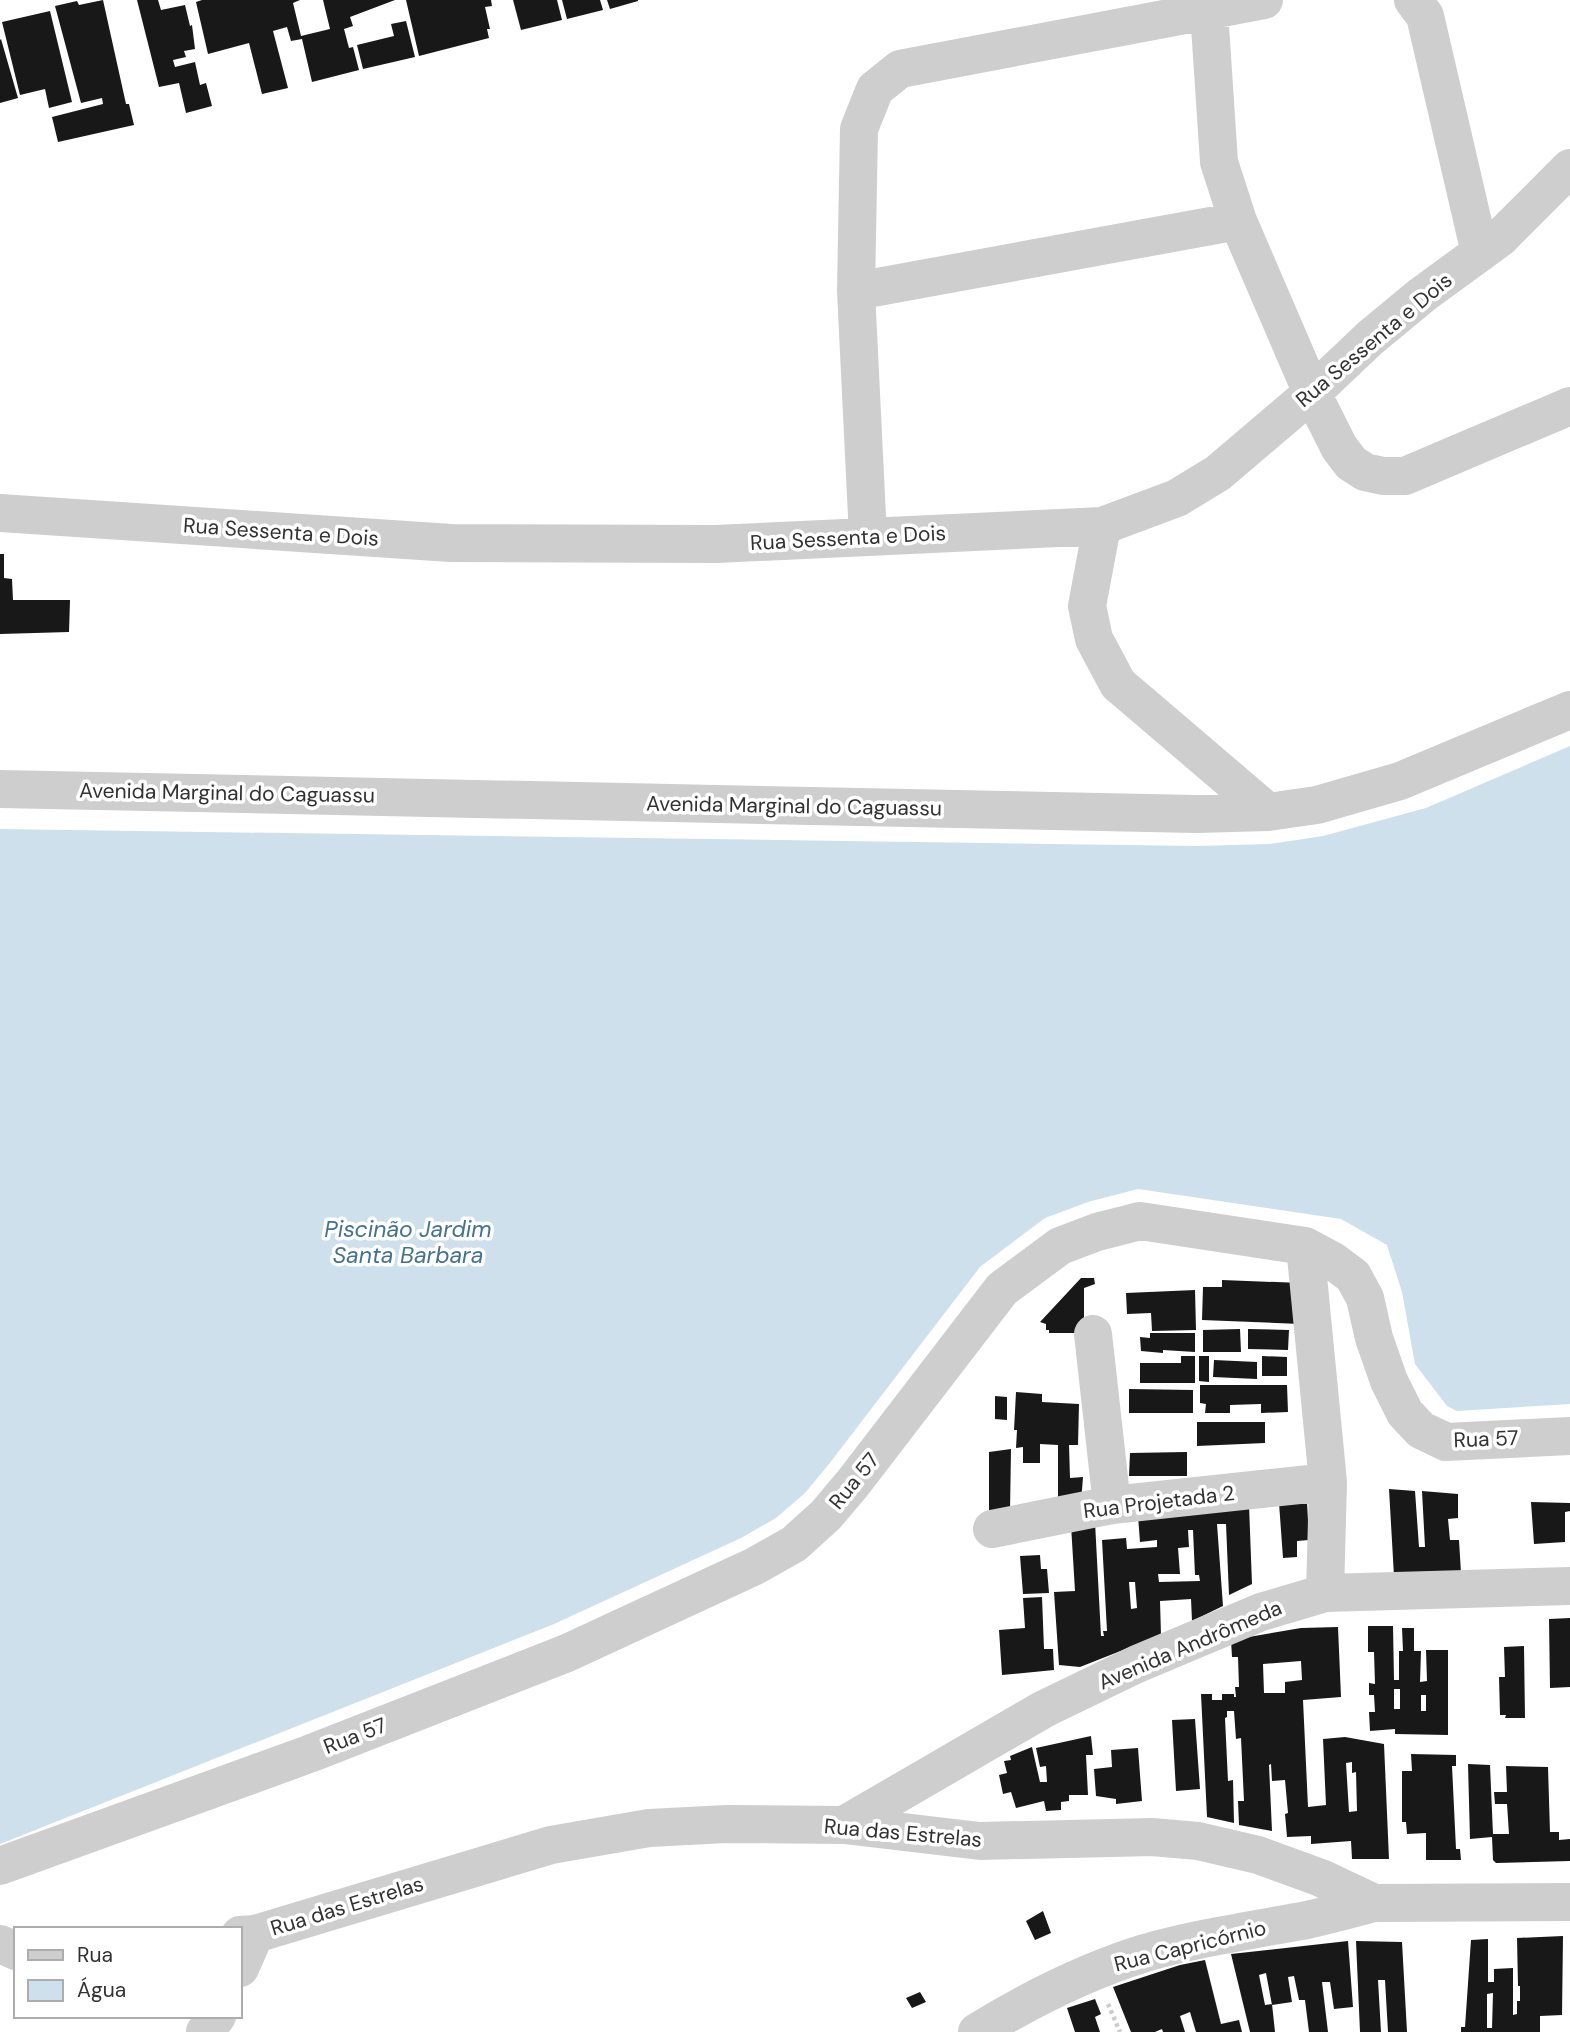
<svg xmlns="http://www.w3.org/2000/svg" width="1570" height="2032" font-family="'DM Sans',sans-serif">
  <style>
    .water { fill: #cee0eb }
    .building { fill: #181818; fill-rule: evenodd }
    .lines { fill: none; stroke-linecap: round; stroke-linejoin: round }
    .path { stroke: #cbcbcb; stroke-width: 4.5; stroke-dasharray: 3.5 3.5; stroke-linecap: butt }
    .minor { stroke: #cecece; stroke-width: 38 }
    .labels { text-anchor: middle; stroke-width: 7; stroke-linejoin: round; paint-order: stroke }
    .street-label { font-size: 21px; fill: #313131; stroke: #fff }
    .water-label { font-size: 23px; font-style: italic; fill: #437290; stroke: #fff }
  </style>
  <rect width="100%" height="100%" fill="#fff"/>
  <path class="water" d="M1570,746v658l-113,7 -10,-5 -32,-42 -13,-72 -15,-47 -46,-26 -203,-30 -50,13 -43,16 -65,49 -151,197 -24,29 -29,25 -35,20 -187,86 -554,220v-1015l1197,17 73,-2 53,-8 103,-28z"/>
  <path class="building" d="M103,0l23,104h3l5,21 -76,17 -6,-25 51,-13 -1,-6 -21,5 -26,-97 22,-5 2,4z
    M137,0h21l3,10 24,-5 5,21 2,-1 3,24 -11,2 2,6 -13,3 2,7 20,-5 5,23 6,-2 6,23 -26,7 -7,-30 -20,4z
    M202,0h98l-7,3 8,33 29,-7 -7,-29h72l-45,17 3,9 -9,3 5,19 4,-1 6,23 -47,12 -10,-43 -11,2 -4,-14 -14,4 15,57 -26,6 -13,-51 -41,11 -12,-52z
    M406,0h85l1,6 -7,1 5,22h-3l2,9 -70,18z
    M513,0h44l5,20 -41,10z
    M562,0h38l3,10 -36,9z
    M607,0h31v1l-28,8z
    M50,11l22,91 -23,6 -4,-19 -25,6 -18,-73z
    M406,21l9,36 -52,12 -6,-24 37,-9 -3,-12z
    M1,39l17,59 -18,5v-63z
    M0,554h4v24l8,1 1,21h57l-1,32 -69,2z
    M1081,1278h13l1,6 -11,4v45h-35v-3h-3v-6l-6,-2z
    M1222,1280l80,3 -2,41 -98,-4 1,-33h19z
    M1195,1290l1,40 -44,1 -1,-18 -24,1 -1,-21z
    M1240,1329l1,23h-38v-22z
    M1248,1329l41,1 -1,20 -40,-1z
    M1150,1333h45v19l-32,-2v3l-22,-2 -1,-14 10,1z
    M1181,1356h14v27h-55v-20h41z
    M1199,1356h10v26l-10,-1z
    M1262,1356l25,1v19h-25z
    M1214,1360l43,2v17l-44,-2z
    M1200,1385h87l1,27 -27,1v-9l-31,1v8h-25l1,-9 -6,-1z
    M1129,1389l64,1v23h-64z
    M1016,1392l26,2v8l37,2 -1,41h-9l1,33 13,-1 -2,26 -23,3v-61l-18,-1v19h-17v-16l-7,1 1,-18h-3z
    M995,1396l12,1v23l-12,-1z
    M1197,1422h68v21l-68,3z
    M1011,1449l-1,63h-21v-60z
    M1187,1452v24h-58l1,-23z
    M1389,1489l26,2 4,56h6l-3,-56 36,3v24l-10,1 2,21h9l2,33 -67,3z
    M1307,1502l2,38 -12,1v16l-14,1 -4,-55z
    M1531,1502l39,1v8l-5,1v30l-31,2z
    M1249,1505l3,79 -23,11 -3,-71h-9l6,82 -31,15 -1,-22 -31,2 1,34 -81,32 -21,-2 -5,-73 21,-1 -4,-66 24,-3 6,114h3l-1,-5h4l-5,-91 24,-2 1,11 30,-2v-7l-17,2 -2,-26zM1188,1530h5l2,45h4l1,6 -41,1 -1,-8h22l-2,-26 11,-1zM1129,1582h6l2,26 -6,1z
    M1040,1555l1,14h6l2,24 -26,1 -3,-38z
    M1042,1597l2,52h9l1,21 -52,5 -3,-45 26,-2 -2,-30z
    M1570,1618v69l-20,1 -1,-69z
    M1368,1626h25l1,54h5v-29h4l-1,-23h12v23h7l-1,31 7,-1 -1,-31h22v85l-53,-1v-5l-25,2 -1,-19h6l-1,-17h-5v-12l6,1 -1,-32h-6zM1394,1689h6v20h-6zM1421,1695h5v16h-5z
    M1338,1627l3,70 -38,3 5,107 18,-2 -3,-66 22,-2 39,7 5,115h-37l-1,-18 -40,3v-8l-24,1 -2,-23 3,-1 -3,-33 -13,1 -1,-17 -2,1 3,66 -33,-6 -1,-24h6l-3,-63 -5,1 -2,-28h-7v6l-2,1 3,63 5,-1 1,43 -27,-6 -6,-123h11v6h10v-6h12v3h2l-1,-10h4l-1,-30h-6l-1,-17 70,-12zM1301,1661l1,19 -17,2v11h-21l-1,-29zM1352,1762v11l4,-1 1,39 -8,1 -3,-49z
    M1524,1646l1,72h-20l1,-3h-6l-1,-38h6l-1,-30z
    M1195,1719l5,70 -24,2 -4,-71z
    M1091,1736l2,19h-7l2,40h-19v6l-8,1v8l-15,1 -2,-10 -28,7 -5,-16 -8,2 -4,-19 8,-2 -3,-12 7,-1 -1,-4 22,-9 8,35h7l-1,-16 -6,1 -4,-19z
    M1138,1748l4,53 -26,3v-5l-20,-3 -2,-27 18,-2 -1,-17z
    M1411,1754l45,1v11h-4l4,83h4l1,11h-35v-27l-19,1 -1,-12h-4v-51h10z
    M1468,1764l22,1 3,69h16l-2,-30h-12l-1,-12h13l-1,-26 42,1 2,65h9v8l11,-1v22l-74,2 -3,-3 -1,-23 -22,2z
    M1043,1911l8,22 -16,7 -9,-19z
    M1563,1936l-1,79 -22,1v16h-79v-5h4l6,-87 17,-1v43h6v-13l19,-1v47l4,-1v-13h3v-15h-2l-1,-48zM1493,1993l-1,35h-5v-34z
    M1348,1941l5,66 -19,2 -4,-27h-8l6,50h-19l-4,-32h-6l-5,-24 -6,1 4,25 -20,3 -6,-32 -7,2 6,30 7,-1 3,28h-25l-19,-78z
    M1356,1941l46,1 5,90h-19l-3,-52h-7l3,52h-21z
    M1205,1960l16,64 18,-4 3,12h-46l-6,-20 -10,4 5,16h-22l-1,-3 -7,3h-24l-18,-45 67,-22z
    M920,1992l6,10 -14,6 -6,-10z
    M1095,1999l6,15 -6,3 5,15h-25l-8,-24z"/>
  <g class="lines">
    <path class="path" d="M1108,2004l12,28"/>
    <path class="minor" d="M1413,0l12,16 55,237
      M1209,11l10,151 19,59 74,172 27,54 12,16 14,9 18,4h22l165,-70
      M856,291l3,-162 16,-40 25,-20 364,-69
      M0,513l451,30 265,1 386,-18 75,-28 41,-25 94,-80 58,-55 52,-43 78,-57 70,-70
      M1102,526l-15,80 7,33 24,45 150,128
      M868,537l-12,-246 382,-70
      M0,789l1196,25 72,-2 49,-7 83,-24 170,-71
      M1305,1246l23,236 -3,111
      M1093,1334l19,171
      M992,1529l120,-24 216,-23
      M844,1825l200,-116 93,-45 124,-52 64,-19 245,-7
      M0,1866l309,-112 258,-101 188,-87 39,-22 32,-29 27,-32 149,-194 58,-43 37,-14 43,-11 165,25 28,15 20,15 12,22 9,40 15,43 16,32 16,17 25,12 124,-6
      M240,1935l15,-1 296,-89 98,-17 78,-4 117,1 136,16 172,-4 46,4 60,14 63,23 53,25 196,-1
      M0,1944l16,7
      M240,1968l15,-34
      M205,2032l12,-16
      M977,2032c52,-32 110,-61 168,-79 53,-15 108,-23 162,-33 22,-5 45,-11 67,-17"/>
  </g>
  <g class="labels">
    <g class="street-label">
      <text transform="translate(1374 340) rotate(-40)" y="7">Rua Sessenta e Dois</text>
      <text transform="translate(281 532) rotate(4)" y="7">Rua Sessenta e Dois</text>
      <text transform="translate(848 538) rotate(-3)" y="7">Rua Sessenta e Dois</text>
      <text transform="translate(227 793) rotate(1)" y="7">Avenida Marginal do Caguassu</text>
      <text transform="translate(794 806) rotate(1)" y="7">Avenida Marginal do Caguassu</text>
      <text transform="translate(1486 1439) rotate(-2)" y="7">Rua 57</text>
      <text transform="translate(854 1481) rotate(-51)" y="7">Rua 57</text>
      <text transform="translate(1159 1502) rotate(-7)" y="7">Rua Projetada 2</text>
      <text transform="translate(1190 1645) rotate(-23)" y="7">Avenida Andrômeda</text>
      <text transform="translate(355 1736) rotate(-21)" y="7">Rua 57</text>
      <text transform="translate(903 1833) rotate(5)" y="7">Rua das Estrelas</text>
      <text transform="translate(347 1906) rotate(-17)" y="7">Rua das Estrelas</text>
      <text transform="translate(1190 1946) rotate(-14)" y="7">Rua Capricórnio</text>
    </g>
    <g class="water-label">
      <text x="408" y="1237">Piscinão Jardim<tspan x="408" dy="26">Santa Barbara</tspan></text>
    </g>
  </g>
  <rect x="14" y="1927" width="228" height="91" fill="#ffffff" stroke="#adadad" stroke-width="2"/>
  <rect x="28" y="1950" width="35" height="10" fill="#cecece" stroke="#adadad" stroke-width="2"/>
  <text x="77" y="1962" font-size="21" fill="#313131">Rua</text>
  <rect x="28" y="1980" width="35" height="21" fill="#cee0eb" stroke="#adadad" stroke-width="2"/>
  <text x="77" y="1997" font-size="21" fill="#313131">Água</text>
</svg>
